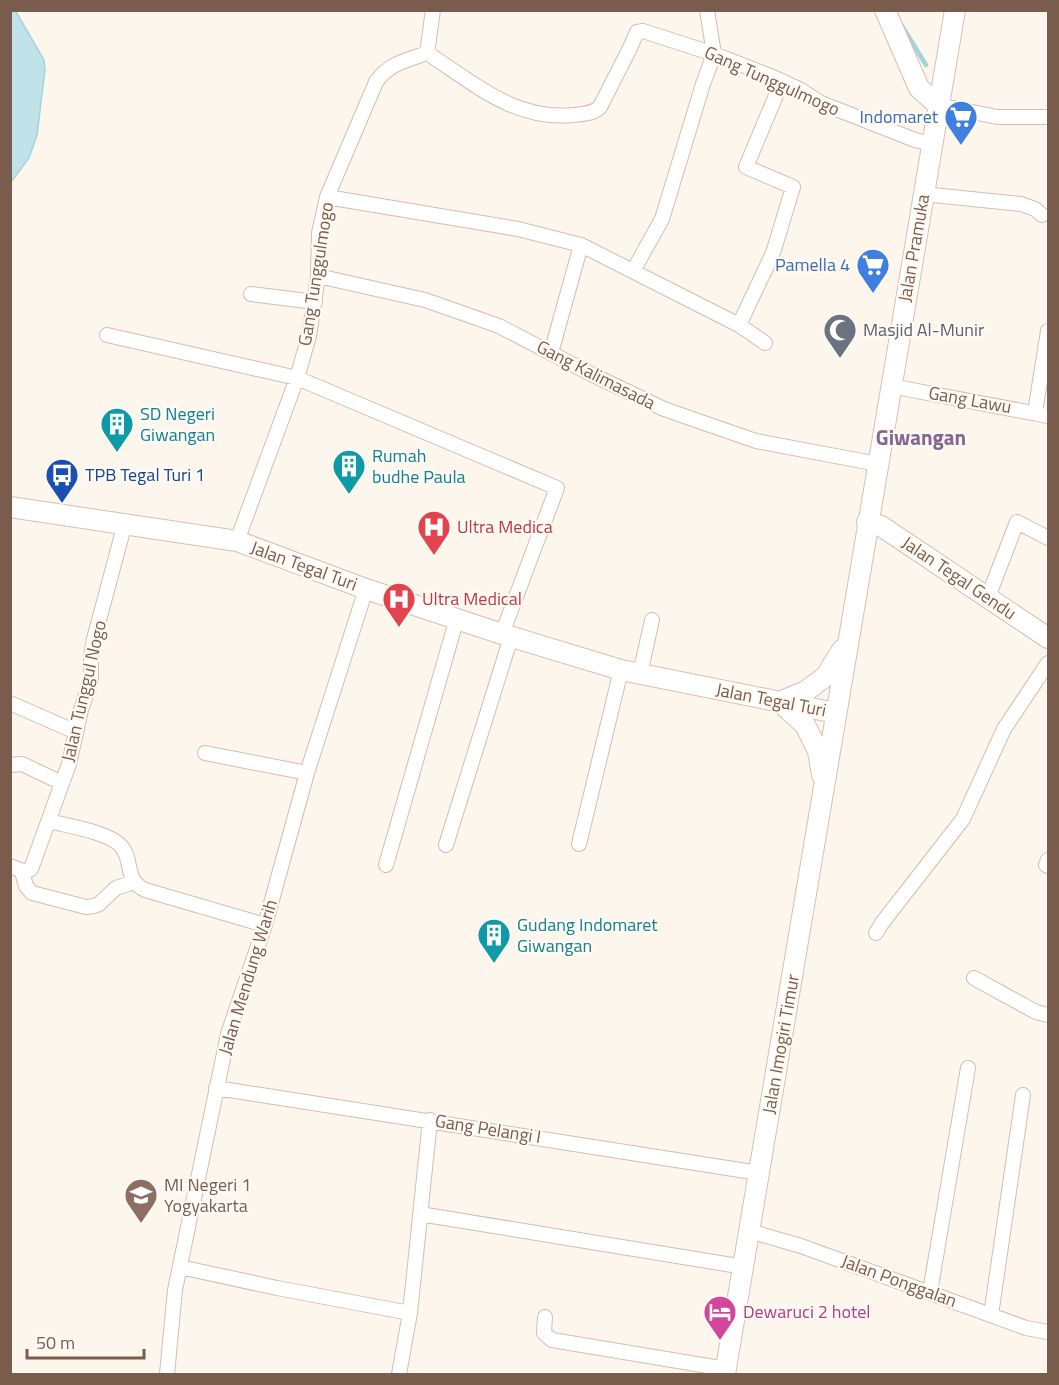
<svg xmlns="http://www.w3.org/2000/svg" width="1059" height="1385" font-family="'Titillium Web',sans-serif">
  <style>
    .water { fill: #bfe3e8; stroke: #a5d3da; stroke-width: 1.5 }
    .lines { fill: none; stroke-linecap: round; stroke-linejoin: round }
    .stream { stroke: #a5d3da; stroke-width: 4.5 }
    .street-casing { stroke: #d1beb0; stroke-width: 16 }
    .secondary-casing { stroke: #d6c0b0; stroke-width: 22 }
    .street { stroke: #fff; stroke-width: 14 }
    .secondary { stroke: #fff; stroke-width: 20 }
    .labels { text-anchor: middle; stroke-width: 4.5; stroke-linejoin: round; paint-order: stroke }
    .street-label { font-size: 18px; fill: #7a5c4d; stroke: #fffaf3 }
    .shop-label { font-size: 18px; fill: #366cbe; stroke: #fffaf3; text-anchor: end }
    .worship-label { font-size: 18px; fill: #5b616d; stroke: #fffaf3; text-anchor: start }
    .culture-label { font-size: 18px; fill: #0d838f; stroke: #fffaf3; text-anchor: start }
    .transit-label { font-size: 18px; fill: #164399; stroke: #fffaf3; text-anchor: start }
    .health-label { font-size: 18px; fill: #be3a42; stroke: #fffaf3; text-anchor: start }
    .education-label { font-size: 18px; fill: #785e54; stroke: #fffaf3; text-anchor: start }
    .hotel-label { font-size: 18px; fill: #b23c85; stroke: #fffaf3; text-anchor: start }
    .quarter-label { font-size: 21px; font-weight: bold; fill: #846695; stroke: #fffaf3 }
  </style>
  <rect width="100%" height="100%" fill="#fdf6ec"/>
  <path class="water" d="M15,10l29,50 1,10 -8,65 -8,23 -18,24 -1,-171z"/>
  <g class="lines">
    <path class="stream" d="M899,21l27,44"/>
    <defs>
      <path id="street" d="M427,53l6,-43
        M938,105l59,12h51
        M923,194l98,10 14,5 7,6
        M327,197l191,32 63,16 158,80 26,18
        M633,271l29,-52 41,-135 11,-30 -7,-44
        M318,276l107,24 74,26 94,49 71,34 40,14 52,18 122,23
        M251,294l64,8
        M739,325l34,-72 20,-66 -47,-20 36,-86
        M107,335l190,43 260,110 -55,146
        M551,353l30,-108
        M891,386l157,30
        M1035,412l13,-81
        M237,541l60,-163 12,-42 9,-60 1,-43 8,-36 49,-115c12,-18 31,-22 51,-29 47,30 87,68 147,62 9,-1 19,-1 26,-8l30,-59 7,-16 6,-1 71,23 59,23 26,12 22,14 94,37 17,4
        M988,597l29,-75 31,16
        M640,674l12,-54
        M10,703l66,29
        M205,753l102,20
        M10,765l12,-1 40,19
        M49,821c19,5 59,11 72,25 13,14 2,33 24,44l120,35
        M579,844l42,-174
        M446,845l65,-208
        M1048,860l-2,5 2,1
        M386,865l71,-247
        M10,866l15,6 6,-3 38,-105 12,-54 10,-30v-23l3,-18 31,-116
        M22,872l4,14 6,7 54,14 8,-1 5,-2 17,-16 18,-6
        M876,933l6,-10 81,-104 41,-90 44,-66
        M974,978l62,34 12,3
        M216,1088l543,85
        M420,1214l324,53
        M749,1231l52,15 225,82 22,4
        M180,1267l97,21 133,25
        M930,1292l38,-224
        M991,1315l32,-220
        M545,1317l-1,16 8,7 174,29
        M167,1374l8,-84 53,-256 37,-109 42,-152 59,-184
        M399,1374l11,-61 20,-193"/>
      <path id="secondary" d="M885,10l34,78 19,17
        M10,507l227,34 129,48 136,45 119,36 215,43
        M867,522l14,4 167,112
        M780,702l25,23 13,26 4,24
        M780,702l26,-11 20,-15 16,-26
        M725,1374l230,-1364"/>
    </defs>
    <use href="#street" class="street-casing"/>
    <use href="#secondary" class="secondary-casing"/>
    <use href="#street" class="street"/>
    <use href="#secondary" class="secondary"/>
  </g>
  <defs>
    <symbol id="supermarket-pin" viewBox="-11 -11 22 30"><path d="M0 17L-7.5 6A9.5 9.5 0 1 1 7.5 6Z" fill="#3f7fe0" stroke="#fffaf3"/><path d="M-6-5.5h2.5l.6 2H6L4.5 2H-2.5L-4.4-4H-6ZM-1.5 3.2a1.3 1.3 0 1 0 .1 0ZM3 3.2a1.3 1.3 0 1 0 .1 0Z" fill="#fff"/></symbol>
    <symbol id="mosque-pin" viewBox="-11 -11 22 30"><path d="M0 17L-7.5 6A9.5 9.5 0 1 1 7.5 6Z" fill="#6b7280" stroke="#fffaf3"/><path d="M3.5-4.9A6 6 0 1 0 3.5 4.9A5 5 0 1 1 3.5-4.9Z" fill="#fff"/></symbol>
    <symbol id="building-pin" viewBox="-11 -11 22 30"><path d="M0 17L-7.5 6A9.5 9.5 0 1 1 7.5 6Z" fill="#0f9aa8" stroke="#fffaf3"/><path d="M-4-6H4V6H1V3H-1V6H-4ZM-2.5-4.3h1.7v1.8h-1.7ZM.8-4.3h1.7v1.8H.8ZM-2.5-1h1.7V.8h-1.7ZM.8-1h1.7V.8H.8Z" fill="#fff"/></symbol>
    <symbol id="bus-pin" viewBox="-11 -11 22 30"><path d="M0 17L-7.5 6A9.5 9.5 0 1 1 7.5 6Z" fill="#1a4fb4" stroke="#fffaf3"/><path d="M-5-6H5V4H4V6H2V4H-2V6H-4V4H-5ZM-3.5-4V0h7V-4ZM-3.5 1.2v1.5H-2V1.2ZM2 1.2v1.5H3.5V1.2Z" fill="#fff"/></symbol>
    <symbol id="hospital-pin" viewBox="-11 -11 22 30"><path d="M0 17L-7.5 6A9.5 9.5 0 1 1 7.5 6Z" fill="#e0444e" stroke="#fffaf3"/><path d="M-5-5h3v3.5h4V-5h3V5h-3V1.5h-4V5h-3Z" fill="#fff"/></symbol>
    <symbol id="school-pin" viewBox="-11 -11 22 30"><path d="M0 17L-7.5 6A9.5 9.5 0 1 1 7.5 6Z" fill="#8d6e63" stroke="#fffaf3"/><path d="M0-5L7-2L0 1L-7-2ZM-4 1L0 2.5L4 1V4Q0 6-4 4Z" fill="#fff"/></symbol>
    <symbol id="hotel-pin" viewBox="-11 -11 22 30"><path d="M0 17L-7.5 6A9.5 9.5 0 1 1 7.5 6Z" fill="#d1479c" stroke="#fffaf3"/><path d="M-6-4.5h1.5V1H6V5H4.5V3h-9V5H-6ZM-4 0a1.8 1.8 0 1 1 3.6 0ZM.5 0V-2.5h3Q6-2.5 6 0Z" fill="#fff"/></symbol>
  </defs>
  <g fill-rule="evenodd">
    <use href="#supermarket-pin" x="942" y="98" width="38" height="52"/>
    <use href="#supermarket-pin" x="854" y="246" width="38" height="52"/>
    <use href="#mosque-pin" x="821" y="311" width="38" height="52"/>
    <use href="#building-pin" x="98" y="405" width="38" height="52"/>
    <use href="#building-pin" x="330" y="447" width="38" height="52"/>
    <use href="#bus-pin" x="43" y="456" width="38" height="52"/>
    <use href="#hospital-pin" x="415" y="508" width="38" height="52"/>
    <use href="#hospital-pin" x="380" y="580" width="38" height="52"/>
    <use href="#building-pin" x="475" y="916" width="38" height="52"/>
    <use href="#school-pin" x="122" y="1176" width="38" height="52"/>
    <use href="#hotel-pin" x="701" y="1293" width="38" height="52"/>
  </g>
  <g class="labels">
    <g class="street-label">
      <text transform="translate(772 81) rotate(24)" y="6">Gang Tunggulmogo</text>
      <text transform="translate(914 248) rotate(-80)" y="6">Jalan Pramuka</text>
      <text transform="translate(316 274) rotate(-81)" y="6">Gang Tunggulmogo</text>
      <text transform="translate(596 375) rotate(27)" y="6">Gang Kalimasada</text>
      <text transform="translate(970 400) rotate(10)" y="6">Gang Lawu</text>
      <text transform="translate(304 566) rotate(20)" y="6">Jalan Tegal Turi</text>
      <text transform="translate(959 578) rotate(34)" y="6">Jalan Tegal Gendu</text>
      <text transform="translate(84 691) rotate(-77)" y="6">Jalan Tunggul Nogo</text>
      <text transform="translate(771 700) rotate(11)" y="6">Jalan Tegal Turi</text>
      <text transform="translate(248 977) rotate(-73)" y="6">Jalan Mendung Warih</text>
      <text transform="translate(781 1044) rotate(-80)" y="6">Jalan Imogiri Timur</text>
      <text transform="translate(488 1129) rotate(9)" y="6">Gang Pelangi I</text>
      <text transform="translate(899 1281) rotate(20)" y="6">Jalan Ponggalan</text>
    </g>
    <g class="shop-label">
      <text x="938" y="123">Indomaret</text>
      <text x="850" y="271">Pamella 4</text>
    </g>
    <g class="worship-label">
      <text x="863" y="336">Masjid Al-Munir</text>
    </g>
    <g class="culture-label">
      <text x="140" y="420">SD Negeri<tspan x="140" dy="21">Giwangan</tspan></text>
      <text x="372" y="462">Rumah<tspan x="372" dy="21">budhe Paula</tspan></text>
      <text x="517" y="931">Gudang Indomaret<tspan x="517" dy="21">Giwangan</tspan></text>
    </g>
    <g class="transit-label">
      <text x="85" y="481">TPB Tegal Turi 1</text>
    </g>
    <g class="health-label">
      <text x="457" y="533">Ultra Medica</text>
      <text x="422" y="605">Ultra Medical</text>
    </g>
    <g class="education-label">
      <text x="164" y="1191">MI Negeri 1<tspan x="164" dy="21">Yogyakarta</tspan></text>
    </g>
    <g class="hotel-label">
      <text x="743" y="1318">Dewaruci 2 hotel</text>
    </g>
    <g class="quarter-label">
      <text x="921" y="445">Giwangan</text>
    </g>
  </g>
  <rect width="1059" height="1385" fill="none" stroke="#7a5c4d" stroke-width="24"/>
  <path d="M27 1349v9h117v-9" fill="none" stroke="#7a5c4d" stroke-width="3"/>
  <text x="36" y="1349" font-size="18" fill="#7a5c4d" stroke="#fffaf3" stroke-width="4.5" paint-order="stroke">50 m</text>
</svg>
